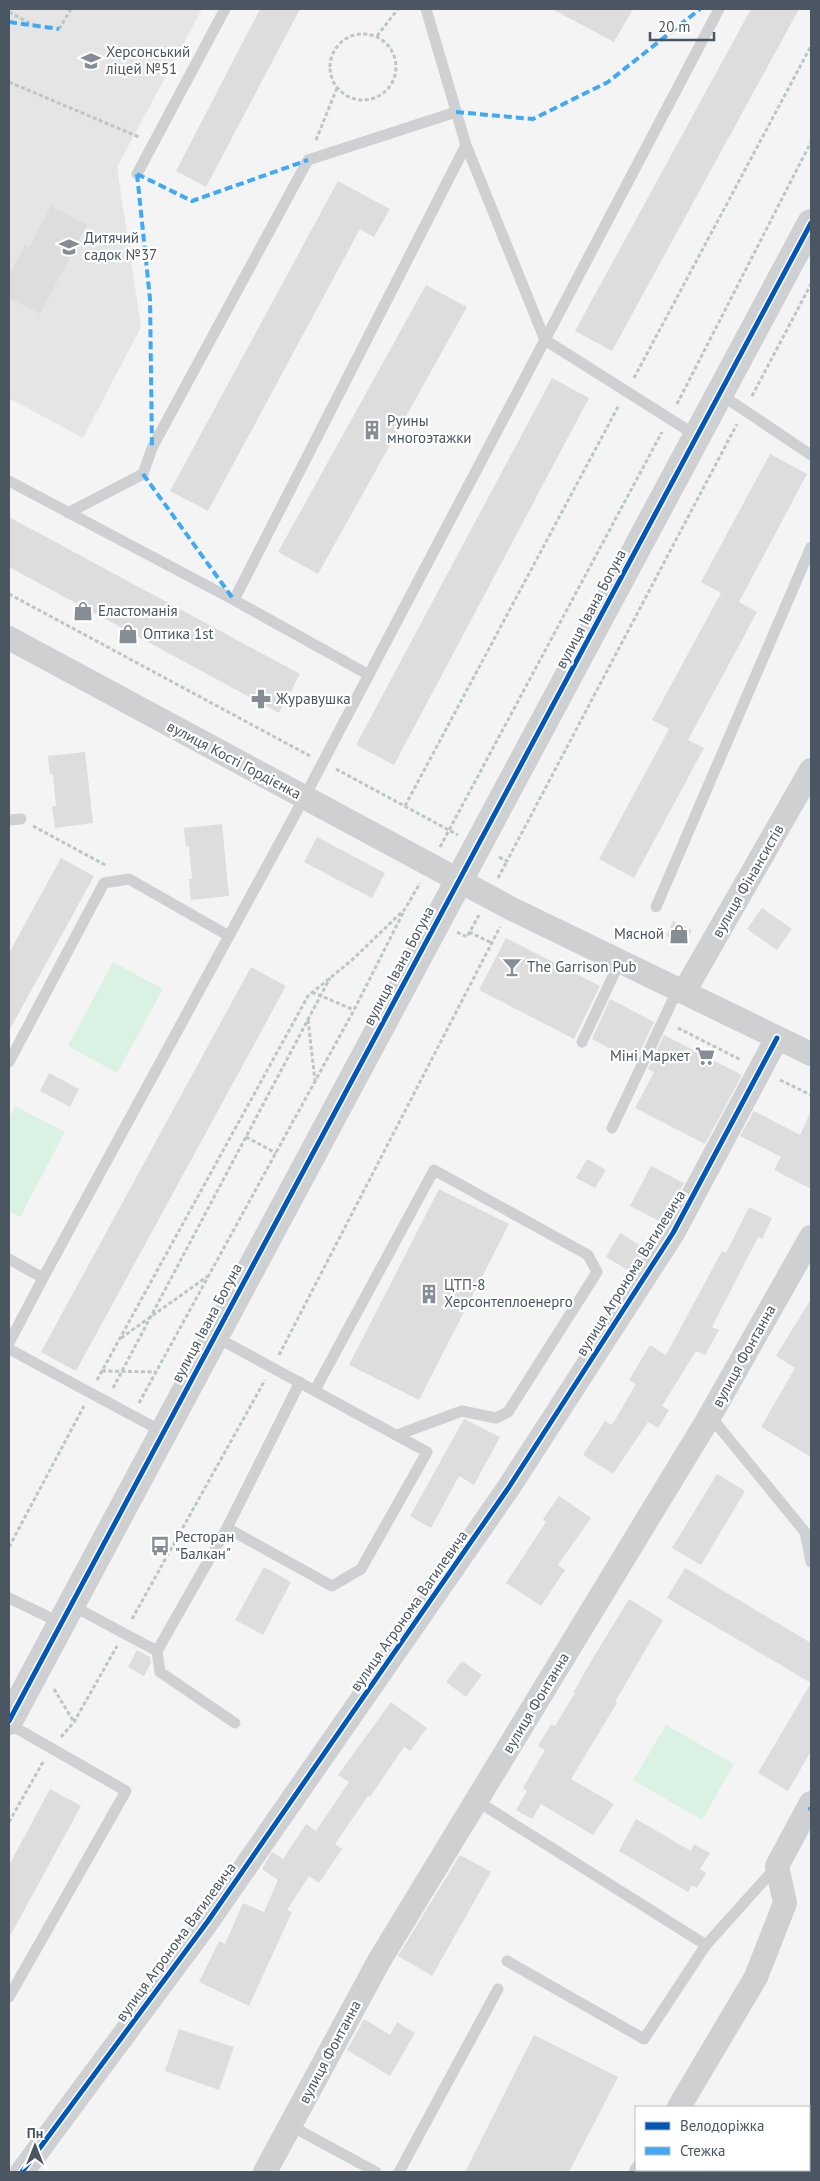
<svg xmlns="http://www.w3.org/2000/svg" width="820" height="2181" font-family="'PT Sans',sans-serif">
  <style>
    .education { fill: #e6e5e6 }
    .green { fill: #d9f2e3 }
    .building { fill: #ddddde }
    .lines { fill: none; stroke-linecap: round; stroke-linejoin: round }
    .path { stroke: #bcc7c4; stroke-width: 3; stroke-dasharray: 4 2.5; stroke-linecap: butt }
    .service { stroke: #ced0d2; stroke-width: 11 }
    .minor { stroke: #ced0d2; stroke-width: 24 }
    .tertiary { stroke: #ced0d2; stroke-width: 28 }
    .quiet { stroke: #3fa9f5; stroke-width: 4; stroke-dasharray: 8 4; stroke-linecap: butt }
    .cycleway-casing { stroke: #fff; stroke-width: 8 }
    .cycleway { stroke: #0057b8; stroke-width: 5 }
    .labels { text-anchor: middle; stroke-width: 4.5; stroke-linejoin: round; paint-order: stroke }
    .poi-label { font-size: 15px; fill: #4a5661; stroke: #fff; text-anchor: start }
    .street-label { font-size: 15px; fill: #4a5661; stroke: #fff }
  </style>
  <rect width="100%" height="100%" fill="#f4f4f4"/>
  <path class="education" d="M9,9h193l-85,158 24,160 -58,111 -74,-40z"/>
  <path class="green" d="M113,962l50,27 -46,84 -49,-27z
    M15,1106l50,26 -45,85 -11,-6v-93z
    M666,1725l68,39 -32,56 -69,-40z"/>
  <path class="building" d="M260,9h40l-94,178 -30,-16z
    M552,9h81l-19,33z
    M751,9h48l-187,342 -37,-20z
    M338,181l52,28 -16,28 -14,-8 -152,282 -38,-20z
    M51,206l36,19 -47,89 -31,-16v-22l16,-31 4,3z
    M426,285l41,22 -149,267 -40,-22z
    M552,378l37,20 -195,367 -38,-20z
    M770,454l37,20 -68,128 18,10 -69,128 16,8 -70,130 -35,-19 70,-130 -17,-9 69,-127 -20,-11z
    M9,517l291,157 -21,39 -270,-146z
    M85,752l8,71 -38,5 -3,-22h4l-3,-32h-3l-2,-18z
    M222,824l7,72 -38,4 -2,-21h3l-3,-33 -3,1 -2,-19z
    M317,837l68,36 -13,25 -68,-36z
    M61,858l33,18 -85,155v-78z
    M762,908l30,21 -15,21 -30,-21z
    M673,921l19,9 -7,15 -19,-9z
    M506,938l94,48 -26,53 -95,-49z
    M251,967l35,19 -210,385 -35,-19z
    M610,999l44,23 -19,40 -43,-23z
    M664,1035l78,40 -37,69 -70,-36 19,-36 -6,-3z
    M49,1073l30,16 -9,18 -30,-16z
    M754,1111l46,24 11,-24v78l-37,-19 7,-13 -41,-21z
    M587,1159l19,11 -11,18 -19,-10z
    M651,1166l33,17 -21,40 -33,-17z
    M439,1189l70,35 -90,176 -70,-35z
    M749,1207l23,11 -10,21 -4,-2 -46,90 7,3 -14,25 -9,-4 -34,55 7,4 -11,18 -10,-6 -35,52 -30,-19 22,-34 7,4 24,-41 -7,-4 21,-35 16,10 56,-104 4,2z
    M620,1233l26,16 -15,23 -25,-15z
    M811,1299v158l-50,-30 34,-59 -19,-12z
    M464,1419l36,18 -26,48 -15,-9 -28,52 -21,-12z
    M717,1474l28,17 -44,74 -29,-17z
    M559,1496l32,22 -33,47 7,5 -24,36 -35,-23 40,-61 -3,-3z
    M264,1567l27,15 -28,53 -28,-15z
    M685,1568l126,75v108l-23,40 -30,-18 53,-90 -144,-85z
    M629,1599l34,21 -48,82 2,1 -46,76 43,25 -21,31 -52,-31 -9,15 -16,-9 11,-19 -4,-3 22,-38 -7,-4 13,-22 4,2 20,-33h-2l20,-35z
    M137,1650l13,7 1,6 -7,13 -16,-9z
    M462,1661l20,14 -16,22 -20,-15z
    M391,1702l36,26 -17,23 -6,-4 -34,50 -2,-1 -33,48 7,5 -23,34 -10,-7 -22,34 5,2 -43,94 -50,-24 20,-41 6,3 18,-41 21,9 14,-32 -16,-11 10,-17 11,7 23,-35 10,7 33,-49 -11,-7z
    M50,1789l31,17 -72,132v-73z
    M636,1819l55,32 3,-7 16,9 -10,16 6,4 -9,15 -5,-3 -4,7 -69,-41z
    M460,1855l31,17 -59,104 -34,-20z
    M364,2019l26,16 7,-13 18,11 -25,43 -43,-26z
    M179,2029l55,18 -15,43 -54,-19z
    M534,2035l84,42 -49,95h-104z"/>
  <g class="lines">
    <path class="path" d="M9,12l24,13
      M59,29l12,-20
      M330 67a33 33 0 1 1 66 0a33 33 0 1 1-66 0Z
      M377,36l21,-27
      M9,82l130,55
      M316,140l21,-52
      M634,378l177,-332
      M752,396l59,-112
      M677,404l134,-262
      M9,594l301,162
      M336,769l122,66
      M405,806l214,-401
      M33,826l74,40
      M440,847l222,-415
      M499,857l8,4 230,-437
      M498,878l9,-17
      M457,932l10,5 12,-22
      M469,932l23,11
      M312,992l42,18
      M308,1020l7,61
      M678,1028l63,32
      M780,1080l31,15
      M246,1137l30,16
      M121,1338l87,-62
      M279,1355l221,-428
      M102,1371l54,1
      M97,1380l211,-384 44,-36 53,-51 15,-26
      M113,1388l217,-410
      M139,1403l215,-393 49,-97
      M9,1547l75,-141
      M132,1619l133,-239
      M54,1689l20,33
      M61,1737l13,-15 43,-76
      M9,1822l34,-60"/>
    <path class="service" d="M426,9l40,136 79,195 152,96
      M137,174l88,-165
      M720,394l91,61
      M9,481l225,119 135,75
      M68,513l75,-39 9,-26 156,-288 148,-48
      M234,600l232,-455
      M9,820l12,-1
      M656,907l155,-360
      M582,1042l38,-81
      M9,1062l95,-179 25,-4 100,57
      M612,1128l66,-139
      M9,1259l34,19 -34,65
      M43,1278l261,-480 415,-789
      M214,1336l213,116 -66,117 -29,17 -105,-58
      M9,1349l154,83
      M315,1390l119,-220 154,85 9,17 -89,140 -12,6 -34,-7 -65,24
      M710,1416l95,116 6,30
      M9,1598l52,25
      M71,1605l86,46
      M235,1723l-75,-51 -3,-21 70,-123 73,-146
      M9,1724l117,67 -117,206
      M477,1801l229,144
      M507,1961l137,78 62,-94 70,-78
      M291,2126l85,46
      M399,2172l99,-183"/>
    <path class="minor" d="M9,638l501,270 301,146
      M684,992l127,-222
      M679,2107l77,-130 29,-74 -8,-37 34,-63
      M22,2172l186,-251 301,-434 164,-254 104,-195
      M265,2172l114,-211 328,-540 104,-184
      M641,2172l2,-2"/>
    <path class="tertiary" d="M9,1721l802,-1498"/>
    <path class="quiet" d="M9,22l50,7
      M456,112l77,7 75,-37 92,-73
      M137,174l13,125 2,149
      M137,174l55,27 116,-41
      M143,474l91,126
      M809,1807l2,3"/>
    <defs>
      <path id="cycleway" d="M9,1721l802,-1498
        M22,2172l186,-251 301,-434 164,-254 104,-195"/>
    </defs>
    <use href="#cycleway" class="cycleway-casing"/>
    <use href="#cycleway" class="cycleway"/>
  </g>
  <defs>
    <symbol id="school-bare" viewBox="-9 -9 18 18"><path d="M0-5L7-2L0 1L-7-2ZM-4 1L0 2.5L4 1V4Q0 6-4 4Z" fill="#868d94" stroke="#fff" stroke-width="2.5" paint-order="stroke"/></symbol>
    <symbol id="building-bare" viewBox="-9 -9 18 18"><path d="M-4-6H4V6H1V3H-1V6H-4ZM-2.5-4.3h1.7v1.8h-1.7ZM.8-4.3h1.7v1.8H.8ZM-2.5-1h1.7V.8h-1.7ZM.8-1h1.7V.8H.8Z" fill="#868d94" stroke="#fff" stroke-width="2.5" paint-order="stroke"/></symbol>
    <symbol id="shop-bare" viewBox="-9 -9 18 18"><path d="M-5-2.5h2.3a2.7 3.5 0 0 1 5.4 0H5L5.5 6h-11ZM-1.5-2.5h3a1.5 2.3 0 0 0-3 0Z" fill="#868d94" stroke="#fff" stroke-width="2.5" paint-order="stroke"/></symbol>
    <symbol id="pharmacy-bare" viewBox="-9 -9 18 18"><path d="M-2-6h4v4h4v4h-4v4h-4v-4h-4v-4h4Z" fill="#868d94" stroke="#fff" stroke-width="2.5" paint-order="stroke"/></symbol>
    <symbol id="bar-bare" viewBox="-9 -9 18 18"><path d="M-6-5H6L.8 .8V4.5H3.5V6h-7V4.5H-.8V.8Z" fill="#868d94" stroke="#fff" stroke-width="2.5" paint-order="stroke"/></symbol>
    <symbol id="supermarket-bare" viewBox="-9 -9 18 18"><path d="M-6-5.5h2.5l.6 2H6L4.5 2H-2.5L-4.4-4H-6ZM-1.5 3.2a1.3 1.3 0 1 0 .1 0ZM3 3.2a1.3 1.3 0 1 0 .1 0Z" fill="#868d94" stroke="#fff" stroke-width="2.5" paint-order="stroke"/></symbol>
    <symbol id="bus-bare" viewBox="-9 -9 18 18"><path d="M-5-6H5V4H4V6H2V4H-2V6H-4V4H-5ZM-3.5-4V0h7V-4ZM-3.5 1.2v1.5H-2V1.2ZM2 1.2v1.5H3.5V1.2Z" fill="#868d94" stroke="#fff" stroke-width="2.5" paint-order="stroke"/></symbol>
  </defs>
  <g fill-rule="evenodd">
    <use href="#school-bare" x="77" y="47" width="28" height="28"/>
    <use href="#school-bare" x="55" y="233" width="28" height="28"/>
    <use href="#building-bare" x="358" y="416" width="28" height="28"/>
    <use href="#shop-bare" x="69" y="597" width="28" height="28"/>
    <use href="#shop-bare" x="114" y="620" width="28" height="28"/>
    <use href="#pharmacy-bare" x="247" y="685" width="28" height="28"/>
    <use href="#shop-bare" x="665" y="920" width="28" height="28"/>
    <use href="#bar-bare" x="498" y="953" width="28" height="28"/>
    <use href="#supermarket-bare" x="691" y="1042" width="28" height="28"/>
    <use href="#building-bare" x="415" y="1280" width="28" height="28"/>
    <use href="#bus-bare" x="146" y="1532" width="28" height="28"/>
  </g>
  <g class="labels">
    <g class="poi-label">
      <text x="106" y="57">Херсонський<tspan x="106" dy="17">ліцей №51</tspan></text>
      <text x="84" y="243">Дитячий<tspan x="84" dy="17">садок №37</tspan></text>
      <text x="387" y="426">Руины<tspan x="387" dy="17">многоэтажки</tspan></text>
      <text x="98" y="616">Еластоманія</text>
      <text x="143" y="639">Оптика 1st</text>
      <text x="276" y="704">Журавушка</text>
      <text x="664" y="939" text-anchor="end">Мясной</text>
      <text x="527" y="972">The Garrison Pub</text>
      <text x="690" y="1061" text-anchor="end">Міні Маркет</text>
      <text x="444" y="1290">ЦТП-8<tspan x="444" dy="17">Херсонтеплоенерго</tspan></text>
      <text x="175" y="1542">Ресторан<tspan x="175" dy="17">"Балкан"</tspan></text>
    </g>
    <g class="street-label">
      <text transform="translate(591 609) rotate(-62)" y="5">вулиця Івана Богуна</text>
      <text transform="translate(234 760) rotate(28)" y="5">вулиця Кості Гордієнка</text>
      <text transform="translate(748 881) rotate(-60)" y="5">вулиця Фінансистів</text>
      <text transform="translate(399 966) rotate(-62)" y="5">вулиця Івана Богуна</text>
      <text transform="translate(631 1273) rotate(-58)" y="5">вулиця Агронома Вагилевича</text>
      <text transform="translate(207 1323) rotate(-62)" y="5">вулиця Івана Богуна</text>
      <text transform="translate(744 1356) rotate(-61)" y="5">вулиця Фонтанна</text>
      <text transform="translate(409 1611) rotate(-55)" y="5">вулиця Агронома Вагилевича</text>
      <text transform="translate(536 1703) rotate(-59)" y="5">вулиця Фонтанна</text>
      <text transform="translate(176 1942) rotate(-54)" y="5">вулиця Агронома Вагилевича</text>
      <text transform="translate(330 2052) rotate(-62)" y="5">вулиця Фонтанна</text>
    </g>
  </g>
  <rect width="820" height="2181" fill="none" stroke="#4a5661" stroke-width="20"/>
  <rect x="635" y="2106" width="175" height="65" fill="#ffffff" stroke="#b7bbc0"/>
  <rect x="645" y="2122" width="25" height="8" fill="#0057b8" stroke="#b7bbc0"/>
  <text x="680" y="2131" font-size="15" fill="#4a5661">Велодоріжка</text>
  <rect x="645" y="2147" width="25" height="8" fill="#3fa9f5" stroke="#b7bbc0"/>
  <text x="680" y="2156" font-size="15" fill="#4a5661">Стежка</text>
  <g transform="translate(35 2146)" stroke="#ffffff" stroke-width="4" paint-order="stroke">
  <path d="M0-4L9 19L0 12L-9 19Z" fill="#4a5661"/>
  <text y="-8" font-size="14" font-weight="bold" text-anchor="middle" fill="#4a5661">Пн</text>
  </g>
  <path d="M650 32v8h64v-8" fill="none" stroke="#4a5661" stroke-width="2.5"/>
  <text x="658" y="32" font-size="15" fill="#4a5661" stroke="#ffffff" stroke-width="4" paint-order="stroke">20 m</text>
</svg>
